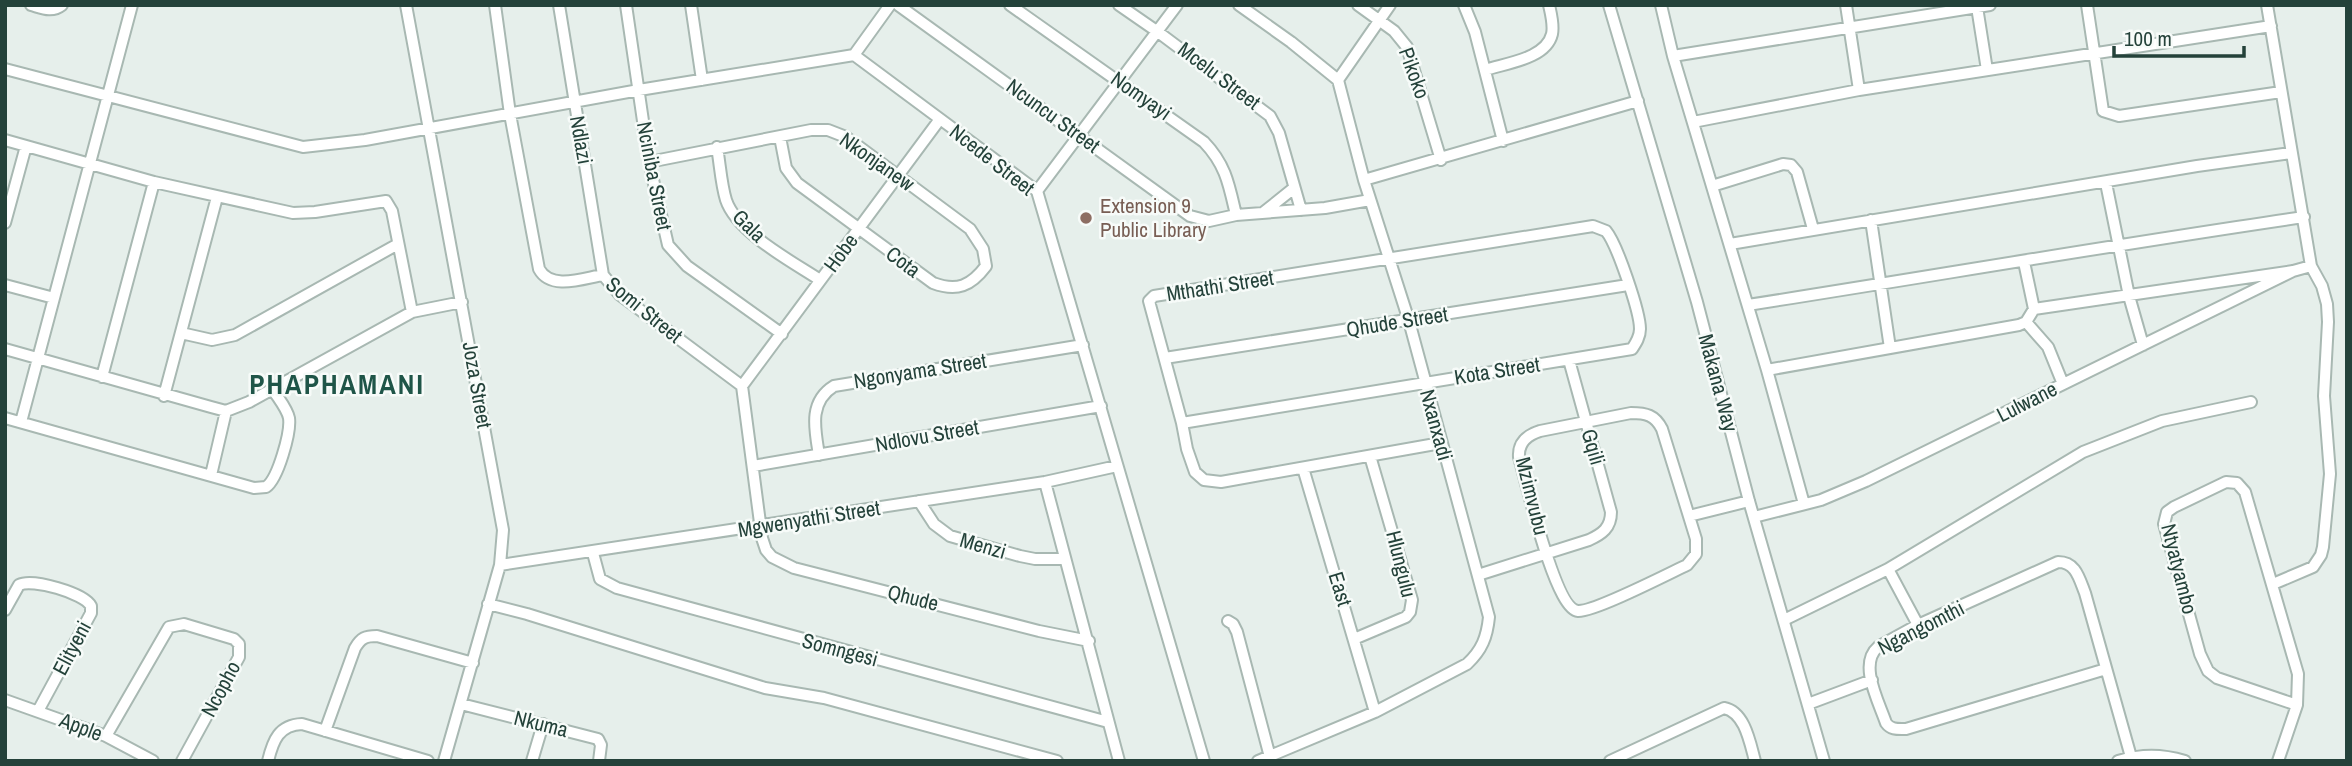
<svg xmlns="http://www.w3.org/2000/svg" width="2352" height="766" font-family="'Archivo Narrow',sans-serif">
  <style>
    .lines { fill: none; stroke-linecap: round; stroke-linejoin: round }
    .minor-casing { stroke: #a8b8b2; stroke-width: 14 }
    .minor { stroke: #fff; stroke-width: 10 }
    .education-dot { fill: #8d6e63; stroke: #f7fbf9; stroke-width: 2.5 }
    .labels { text-anchor: middle; stroke-width: 5; stroke-linejoin: round; paint-order: stroke }
    .street-label { font-size: 21px; fill: #24423a; stroke: #f7fbf9 }
    .education-label { font-size: 21px; fill: #785e54; stroke: #f7fbf9; text-anchor: start }
    .district-label { font-size: 28px; font-weight: bold; letter-spacing: 2px; fill: #1f5548; stroke: #f7fbf9 }
  </style>
  <rect width="100%" height="100%" fill="#e6efeb"/>
  <g class="lines">
    <defs>
      <path id="minor" d="M31,5c11,3 21,8 31,0
        M406,5l97,525 -3,35 -56,196
        M495,5l15,109 29,155c12,22 45,9 64,6
        M559,5l44,270 17,20 122,91 20,152 4,12 6,7 22,11 245,63 50,10
        M626,5l23,157 19,83 19,21 95,68
        M691,5l11,75
        M898,5l292,211 19,5 27,-6 89,-7 45,-8
        M1010,5l194,137c22,23 25,43 32,73
        M1119,5l39,27 112,84 9,17 22,77
        M1239,5l52,37 47,38 26,100 45,141 80,296c-2,20 -7,33 -22,47l-92,48 -117,49
        M1358,5l36,26 13,16 34,113
        M1464,5l11,27 28,109
        M1609,5l88,297 52,199 75,260
        M1661,5l12,51 94,314 37,134
        M1846,5l13,85
        M2087,5l16,106 16,5 162,-24
        M2267,5l44,261 11,20 5,18 1,18 -4,74 6,78 -7,73 -2,8 -8,12 -40,17
        M1977,7l10,63
        M854,55l36,-50
        M1673,56l317,-51
        M5,69l298,78 62,-7 274,-50 215,-35 183,136 167,570
        M1485,70c21,-7 61,-11 67,-36 2,-9 -1,-20 -3,-29
        M1338,80l52,-75
        M1693,122l166,-32 412,-64
        M5,140l149,42 139,31 22,-1 71,-11 6,10 20,101
        M717,147c3,17 4,37 9,53 11,33 67,62 94,80
        M649,162l162,-32h17l18,7 124,92 13,20 3,17c-15,20 -29,26 -53,17l-136,-100 -11,-15 -6,-31
        M1364,180l274,-79
        M2106,183l23,113 14,49
        M1712,186l71,-22 8,1 6,7 16,57
        M1037,191l140,-186
        M1264,212l30,-24
        M1871,220l19,128
        M5,223l21,-77
        M1730,244l467,-78 94,-13
        M5,285l49,13
        M1748,305c185,-29 370,-61 556,-88
        M2034,309l259,-38 18,-5
        M2026,322l22,25 15,37
        M181,333l31,7 23,-5 163,-91
        M5,349l206,58 15,4 23,-9 163,-90 50,-10
        M1165,358l463,-73
        M1767,370l252,-45 7,-3 8,-13 -10,-47
        M102,377l52,-195
        M742,386l198,-267
        M164,396l53,-199
        M1631,413c15,0 24,2 31,16l34,110v15l-9,11c-19,9 -93,47 -109,46 -23,-2 -52,-130 -59,-154 -1,-14 8,-22 21,-26z
        M5,418l249,70 12,-1c12,-8 25,-55 23,-69 -2,-10 -12,-21 -17,-30
        M21,422l111,-417
        M1182,423l450,-74c4,-6 8,-12 8,-20 0,-17 -23,-85 -34,-98l-13,-5 -439,70 -5,5 33,122 5,26 8,23 9,8 17,2 220,-39
        M819,455c-4,-25 -11,-53 15,-69l249,-41
        M753,466l348,-60
        M1303,468l72,244
        M211,475l15,-64
        M1045,482l74,279
        M919,501l15,23 16,12 70,20 15,3h29
        M1689,516l60,-15
        M1754,517l67,-17 45,-19 427,-210
        M593,553l7,26 17,9 491,134
        M500,565l545,-83 72,-16
        M1888,569l30,56
        M1478,575l111,-35c13,-6 22,-12 22,-28l-42,-152
        M488,604l39,10 238,74 59,10 233,63
        M5,610l14,-25c13,-7 65,8 72,21v7l-53,98
        M1784,620l104,-51 195,-117 79,-31 89,-19
        M1228,621l5,3 4,8 33,125
        M1354,639l52,-22 4,-5 2,-12 -42,-144
        M2106,669l-200,60c-8,0 -15,1 -20,-6 -7,-21 -28,-59 -8,-76l40,-22 140,-63c18,0 21,16 27,31l46,164
        M5,700l101,36 47,25
        M461,704l137,35 3,6 -2,16
        M1808,704l64,-24
        M325,731l30,-83c6,-10 10,-12 22,-12l96,27
        M106,736l63,-109 15,-3 50,15 5,5v13l-57,104
        M268,761c5,-21 11,-36 34,-37l126,37
        M532,761l11,-37
        M1610,761l114,-53c21,4 26,35 31,53
        M2118,761c24,-7 43,-7 67,0
        M2278,761l19,-56 1,-31 -53,-182 -8,-9 -11,-1 -52,25 -7,5 -3,12 36,130 8,17 9,7 80,27"/>
    </defs>
    <use href="#minor" class="minor-casing"/>
    <use href="#minor" class="minor"/>
  </g>
  <circle class="education-dot" cx="1086" cy="218" r="7"/>
  <g class="labels">
    <g class="street-label">
      <text transform="translate(1414 73) rotate(70)" y="7">Pikoko</text>
      <text transform="translate(1219 76) rotate(37)" y="7">Mcelu Street</text>
      <text transform="translate(1141 96) rotate(35)" y="7">Nomyayi</text>
      <text transform="translate(1053 116) rotate(36)" y="7">Ncuncu Street</text>
      <text transform="translate(581 140) rotate(80)" y="7">Ndlazi</text>
      <text transform="translate(992 160) rotate(38)" y="7">Ncede Street</text>
      <text transform="translate(877 162) rotate(35)" y="7">Nkonjanew</text>
      <text transform="translate(654 176) rotate(79)" y="7">Nciniba Street</text>
      <text transform="translate(749 226) rotate(44)" y="7">Gala</text>
      <text transform="translate(841 253) rotate(-54)" y="7">Hobe</text>
      <text transform="translate(903 262) rotate(37)" y="7">Cota</text>
      <text transform="translate(1220 286) rotate(-9)" y="7">Mthathi Street</text>
      <text transform="translate(644 310) rotate(39)" y="7">Somi Street</text>
      <text transform="translate(1397 322) rotate(-9)" y="7">Qhude Street</text>
      <text transform="translate(920 371) rotate(-9)" y="7">Ngonyama Street</text>
      <text transform="translate(1497 371) rotate(-9)" y="7">Kota Street</text>
      <text transform="translate(1718 383) rotate(75)" y="7">Makana Way</text>
      <text transform="translate(477 385) rotate(80)" y="7">Joza Street</text>
      <text transform="translate(2027 402) rotate(-27)" y="7">Lulwane</text>
      <text transform="translate(1436 425) rotate(75)" y="7">Nxanxadi</text>
      <text transform="translate(927 436) rotate(-10)" y="7">Ndlovu Street</text>
      <text transform="translate(1593 447) rotate(74)" y="7">Gqili</text>
      <text transform="translate(1532 496) rotate(76)" y="7">Mzimvubu</text>
      <text transform="translate(809 519) rotate(-9)" y="7">Mgwenyathi Street</text>
      <text transform="translate(983 546) rotate(16)" y="7">Menzi</text>
      <text transform="translate(1401 564) rotate(76)" y="7">Hlungulu</text>
      <text transform="translate(2179 569) rotate(76)" y="7">Ntyatyambo</text>
      <text transform="translate(1340 589) rotate(73)" y="7">East</text>
      <text transform="translate(913 598) rotate(14)" y="7">Qhude</text>
      <text transform="translate(1921 628) rotate(-27)" y="7">Ngangomthi</text>
      <text transform="translate(72 648) rotate(-62)" y="7">Elityeni</text>
      <text transform="translate(840 650) rotate(15)" y="7">Somngesi</text>
      <text transform="translate(221 689) rotate(-62)" y="7">Ncopho</text>
      <text transform="translate(541 724) rotate(14)" y="7">Nkuma</text>
      <text transform="translate(81 727) rotate(21)" y="7">Apple</text>
    </g>
    <g class="education-label">
      <text x="1100" y="213">Extension 9<tspan x="1100" dy="24">Public Library</tspan></text>
    </g>
    <g class="district-label">
      <text x="337" y="394">PHAPHAMANI</text>
    </g>
  </g>
  <rect width="2352" height="766" fill="none" stroke="#24423a" stroke-width="14"/>
  <path d="M2114 46v10h130v-10" fill="none" stroke="#24423a" stroke-width="3.5"/>
  <text x="2124" y="46" font-size="21" fill="#24423a" stroke="#f7fbf9" stroke-width="5" paint-order="stroke">100 m</text>
</svg>
